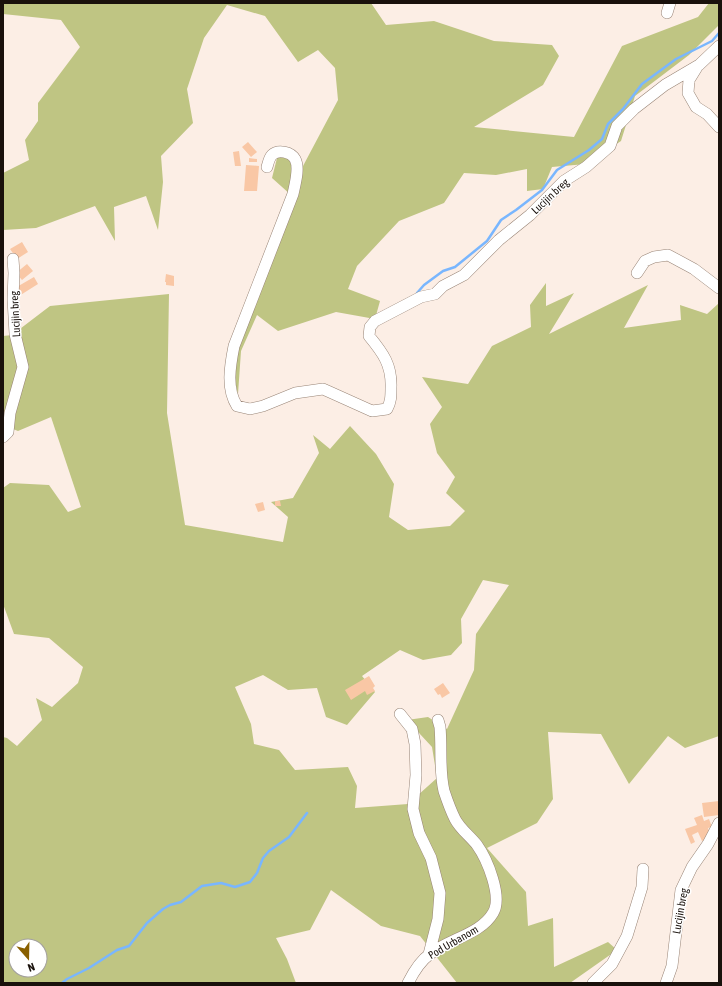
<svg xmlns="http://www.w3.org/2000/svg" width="722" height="986" font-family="'Asap Condensed',sans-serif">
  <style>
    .green { fill: #bfc583; fill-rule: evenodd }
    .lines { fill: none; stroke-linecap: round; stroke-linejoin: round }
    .stream { stroke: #79b6fe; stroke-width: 2.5 }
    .building { fill: #f9c7a5 }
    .minor-casing { stroke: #988476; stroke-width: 12 }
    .minor { stroke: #fff; stroke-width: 11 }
    .labels { text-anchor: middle; stroke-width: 3; stroke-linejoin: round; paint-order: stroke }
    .street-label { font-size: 11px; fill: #19110c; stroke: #fff }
  </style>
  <rect width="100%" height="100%" fill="#fceee5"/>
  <path class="green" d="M3,3h368l15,22 48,-4 60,20 58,4 7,11 -16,29 -69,42 100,10 48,-91 76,-29 11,-14h10v22l-30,30 -54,41 -14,45 -35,23 -34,3 -9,22 -16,2v-22l-31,6 -32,-2 -20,30 -45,18 -42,45 -9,23 32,12 -5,18 -39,-7 -58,19 -21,-16 -16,36 -3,43 -7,-29 60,-170 -19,-17 6,-24 25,12 35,-66 -3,-32 -17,-18 -20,12 -33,-46 -38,-11 -23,33 -17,51 6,34 -32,33 2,26 -5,48 -12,-34 -32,11 1,34 -20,-35 -59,22 -33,2v-57l26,-13 -4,-20 13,-19v-18l42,-56 -19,-27 -58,-6z
    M546,283v23l28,-13 -25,41 99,-49 -24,43 57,-8 -1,-15 27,9 12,-11v433l-34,12 -17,-12 -39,48 -28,-50 -53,-2 5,67 -16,24 -50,25 39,44 2,34 25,-8 1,49 54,-25 9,8 -47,33h-113l-37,-47 -39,-10 -50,-36 -21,40 -34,8 11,21 9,24h-293v-246l4,1 10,8 25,-26 -6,-22 16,9 26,-24 5,-16 -34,-29 -35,-4 -11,-30v-116l7,-5 39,2 19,27 13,-5 -30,-90 -33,14 -15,-6v-89l9,-1 38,-29 119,-12 -2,119 18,112 98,17 5,-25 -17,-15 22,-4 26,-45 -6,-18 17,14 20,-23 26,28 18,30 -5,33 19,13 42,-4 15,-15 -19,-18 9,-16 -18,-24 -7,-29 12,-17 -20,-30 46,7 24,-38 39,-19 -1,-22zM483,580l26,5 -33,49 -2,36 -27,59 -19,-12 -21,3 25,27 5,31 -29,26 -53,4 2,-22 -9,-19 -53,3 -16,-20 -25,-6 -3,-20 -16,-37 28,-12 25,15 29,-2 9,29 21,8 28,-33 -13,-16 38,-26 23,10 28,-5 11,-12 -1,-24zM16,946h24v24h-24z"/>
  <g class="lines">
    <path class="stream" d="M417,293l7,-8 19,-14 12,-4 32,-26 14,-21 15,-10 26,-20 15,-20 32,-20 13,-11 6,-15 15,-15 19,-25 34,-25 36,-18 7,-8
      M62,983l5,-4 22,-11 28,-18 12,-4 18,-23 16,-14 7,-4 11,-3 21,-16 19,-3 14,4 15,-5 7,-9 6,-15 6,-7 20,-14 18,-24"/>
  </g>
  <path class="building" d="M248,142l9,10 -6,5 -9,-10z
    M239,151l2,15h-6l-2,-14z
    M249,158l8,1v3h-8z
    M246,165l13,1 -2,25h-13z
    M22,242l6,10 -11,7 -7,-10z
    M27,264l6,7 -11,9 -6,-7z
    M166,274l8,2v10l-8,-1v-3h-1z
    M34,277l4,7 -19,12 -4,-8z
    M275,501h5l1,5h-6z
    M263,502l2,8 -7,2 -3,-8z
    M369,676l6,10 -2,2 2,3 -8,4 -2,-4 -14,9 -6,-10z
    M443,683l7,10 -8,5 -2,-4 -2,1 -4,-6z
    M719,801v14l-15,2 -2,-14z
    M702,815l2,6 5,-2 3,8 -4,1 2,6 -1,5 -7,2 -4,-9 -6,3 3,7 -4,2 -6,-15 12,-4 -3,-7z"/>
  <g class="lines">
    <defs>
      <path id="minor" d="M667,13l3,-10
        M697,67l-8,13 -1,13 8,14 11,7 12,13
        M267,167c1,-3 2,-9 5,-12 6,-6 19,-3 23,4 5,9 0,25 -2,35l-59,152c-4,20 -8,43 3,60l13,3 13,-3 32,-13 28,-4 9,4 40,18 15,-2c4,-7 4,-13 4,-21 1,-23 -8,-35 -22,-52l1,-9 5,-6 46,-24 14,-3 8,-8 21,-11 35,-35 31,-25 34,-34 22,-14 24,-21 7,-20 17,-17 31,-24 34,-20 20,-19
        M637,273l8,-12 9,-4 14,-2 26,14 25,19
        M3,437l5,-5 2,-19 13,-46 -8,-33 -2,-35 1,-26 -1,-14
        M400,714l12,15 3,15 1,31 -3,34 6,24 12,25 9,35 -2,26 -9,35
        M408,983c5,-10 12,-22 22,-29 19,-15 51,-20 63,-41 10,-16 -6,-54 -16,-68 -7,-9 -17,-16 -22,-26 -4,-8 -8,-19 -11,-28 -5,-21 -2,-43 -4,-64l-2,-7
        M593,983l19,-19 15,-28 15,-49 1,-18
        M666,983l6,-17 9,-76 11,-23 16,-23 11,-21"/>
    </defs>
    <use href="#minor" class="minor-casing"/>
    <use href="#minor" class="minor"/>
  </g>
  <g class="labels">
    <g class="street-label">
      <text transform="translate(550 196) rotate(-43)" y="4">Lucijin breg</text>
      <text transform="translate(15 314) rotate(-93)" y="4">Lucijin breg</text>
      <text transform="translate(680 911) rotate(-80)" y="4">Lucijin breg</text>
      <text transform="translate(453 942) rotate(-30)" y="4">Pod Urbanom</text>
    </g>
  </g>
  <rect width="722" height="986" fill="none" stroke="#19110c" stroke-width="8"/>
  <g transform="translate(28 958) rotate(160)"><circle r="19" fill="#ffffff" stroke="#a3a09e"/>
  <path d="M0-3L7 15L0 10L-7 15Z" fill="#896000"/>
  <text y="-6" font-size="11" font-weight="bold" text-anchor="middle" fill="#19110c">N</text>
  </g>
</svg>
